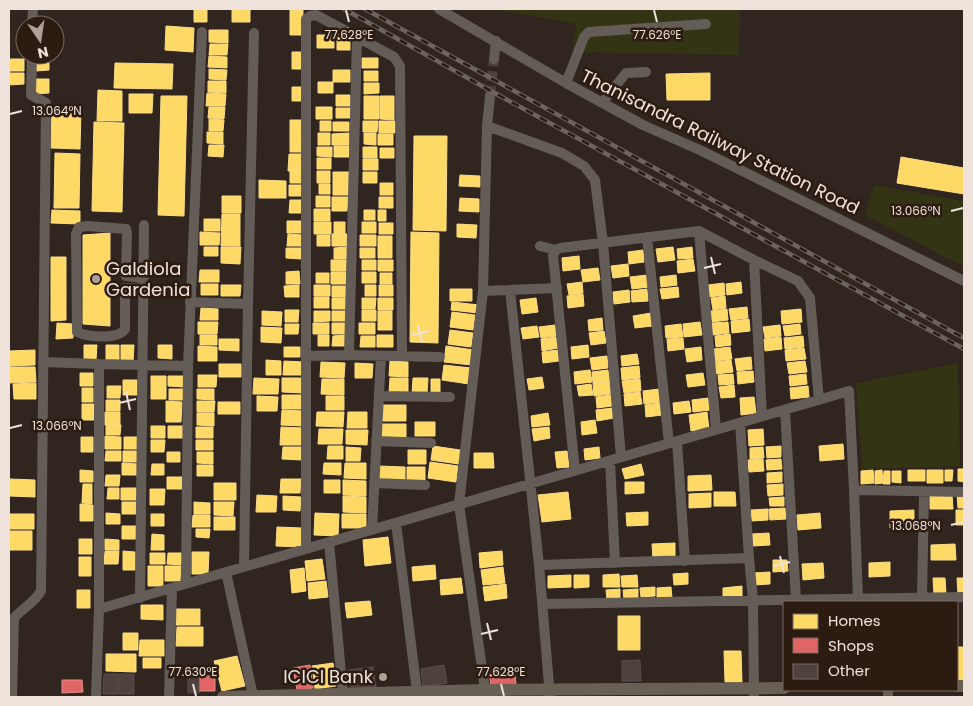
<svg xmlns="http://www.w3.org/2000/svg" width="973" height="706" font-family="Poppins,sans-serif">
  <style>
    .green { fill: #333414 }
    .homes { fill: #ffd966; stroke: #fadc89 }
    .shops { fill: #e06666; stroke: #e48b89 }
    .building { fill: #4e413e; stroke: #594f4c }
    .lines { fill: none; stroke-linecap: round; stroke-linejoin: round }
    .minor-tunnel { stroke: #4c413b; stroke-width: 10; stroke-dasharray: 10 5; stroke-linecap: butt }
    .minor { stroke: #645c57; stroke-width: 10 }
    .major { stroke: #685f55; stroke-width: 12 }
    .rail-casing { stroke: #6c6460; stroke-width: 4.5 }
    .rail { stroke: #2c1b10; stroke-width: 2.5; stroke-dasharray: 8; stroke-linecap: butt }
    .ticks { fill: none; stroke: #eee2db; stroke-width: 2 }
    .poi-dot { fill: #aca099; stroke: #2c1b10; stroke-width: 2 }
    .labels { text-anchor: middle; stroke-width: 5; stroke-linejoin: round; paint-order: stroke }
    .street-label { font-size: 18px; fill: #eee2db; stroke: #2c1b10 }
    .poi-label { font-size: 18px; fill: #eee2db; stroke: #2c1b10; text-anchor: start }
    .ticks-label { font-size: 12px; text-anchor: middle; fill: #eee2db; stroke: #2c1b10; stroke-width: 5; stroke-linejoin: round; paint-order: stroke }
  </style>
  <rect width="100%" height="100%" fill="#30251f"/>
  <path class="green" d="M492,9h248l-1,46 -167,-3 4,-28z
    M874,185l90,16v66l-99,-52z
    M958,363l2,103 -98,3 -6,-86z"/>
  <path class="homes" d="M194,9h13v13h-13z
    M232,9h18v13h-18z
    M290,9h13v26h-13z
    M166,26l28,2 -1,24 -28,-2z
    M209,30h19v13l-19,-1z
    M337,34h13v16h-13z
    M317,35h17v13h-17z
    M210,44h18l-1,11h-18z
    M292,52h12v17h-12z
    M35,55h14v6h-13z
    M209,56l18,1v11l-19,-1z
    M362,58h16v10h-16z
    M9,59h15v12h-15z
    M36,61h13v9l-13,1z
    M115,63l58,1 -1,25 -58,-1z
    M209,69l18,1 -1,10 -17,-1z
    M333,70h17v12h-17z
    M364,71h14v10h-14z
    M9,73h15v11l-15,1z
    M710,73v27h-43l-1,-26z
    M35,79h14v14l-14,1z
    M208,81h18v12l-18,-1z
    M318,82h15v11h-15z
    M364,83h15v10l-15,1z
    M292,87h12v14h-12z
    M98,90l24,1v30h-25z
    M207,93l19,1 -1,12h-19z
    M129,94h24l-1,19h-23z
    M336,95h14v11h-14z
    M161,96h26l-3,120 -26,-1z
    M364,96h15v23h-15z
    M380,96h14v24l-14,-1z
    M52,107l29,1 -1,41 -29,-1z
    M209,107h16l-1,12 -16,-1z
    M316,107h16v12h-16z
    M336,108h15v10h-15z
    M209,119l15,1 -1,11h-14z
    M290,120h14l-1,32h-13z
    M320,121h11v10h-11z
    M363,121h15l-1,11h-14z
    M379,121h16v12h-16z
    M94,122l30,1 -2,89 -30,-1z
    M333,122h16v9h-16z
    M207,132h16v12l-16,-1z
    M318,133h12v12h-12z
    M349,133v12h-17v-11z
    M364,133h12v12l-12,-1z
    M378,134h15v11h-15z
    M414,136h33l-1,95 -33,-1z
    M209,145h15l-1,12 -15,-1z
    M334,146h15v11h-15z
    M317,147h15v10l-15,-1z
    M363,147h14v11h-14z
    M380,148h14v10h-14z
    M55,153l25,1 -1,54h-25z
    M289,154h13v17h-14z
    M901,157l63,11v26l-67,-11z
    M317,158h14v11h-14z
    M363,159h15v11h-15z
    M290,171h12v12h-12z
    M317,171h13v12h-13z
    M333,172h16v23h-16z
    M363,172h14v11h-14z
    M460,175l20,1v11l-21,-1z
    M259,180l27,1v17h-27z
    M380,183h13v12h-13z
    M319,184h11v10h-11z
    M289,185h13v11h-13z
    M222,196h19v17h-19z
    M316,196h14v11h-14z
    M332,197h16l-1,14h-15z
    M379,197h14v11h-14z
    M460,198l19,1v13l-20,-1z
    M290,200h12v13h-13z
    M314,209h16v12h-16z
    M52,210l28,1v13l-29,-1z
    M364,210h11v10h-11z
    M378,210h8v11h-8z
    M222,214h18v32h-19z
    M204,219h16v12h-16z
    M287,221h16v12h-16z
    M314,222h17v12h-17z
    M334,222h11v12h-11z
    M362,222h14v11h-14z
    M379,223h14v11h-14z
    M457,224l20,1 -1,13 -19,-1z
    M200,232l20,1 -1,12h-19z
    M411,232l28,1 -1,110 -28,-1z
    M110,233v93l-27,-2v-89z
    M288,234l14,1v11h-15z
    M332,234h15v12h-15z
    M317,235h13v11h-13z
    M360,235h16v11h-16z
    M378,236h14v22h-14z
    M204,247h14v9h-14z
    M221,247h20l-1,17 -19,-1z
    M347,247v12h-13v-11z
    M673,247l2,13 -17,2 -2,-13z
    M692,247l1,11 -15,1 -1,-10z
    M286,248h15v11l-15,-1z
    M360,248h15v10h-15z
    M643,250l1,12 -15,2 -1,-12z
    M579,256l1,13 -17,2 -1,-13z
    M51,257h15v63l-15,1z
    M693,259l2,12 -17,2 -1,-12z
    M331,260h17v11h-17z
    M362,260h14v10h-14z
    M378,260h15v11h-15z
    M628,264l1,12 -16,2 -2,-12z
    M598,268l2,12 -17,2 -2,-12z
    M200,270h19v12h-20z
    M299,271l1,13h-14v-12z
    M331,272h15v12h-15z
    M362,272h14v11h-14z
    M316,273h13v10h-13z
    M380,273h12v11h-12z
    M647,275l2,12 -17,2 -2,-12z
    M676,275l1,10 -16,2 -1,-10z
    M582,282l1,11 -14,2 -2,-11z
    M741,282l1,11 -15,2 -1,-11z
    M724,283l1,12 -16,2 -1,-12z
    M201,284h17v11h-17z
    M221,285h20l-1,11h-19z
    M299,285v12h-14l-1,-11z
    M314,285h16v11h-16z
    M365,285h11v11h-11z
    M379,285h14v11h-14z
    M332,286h16v11h-16z
    M678,287l1,10 -17,2 -2,-10z
    M450,289h22v12h-22z
    M647,289l1,12 -16,1 -1,-11z
    M629,290l1,12 -16,2 -1,-12z
    M583,294l1,12 -16,2 -1,-12z
    M725,296l1,12 -13,2 -2,-12z
    M314,297h15v11h-15z
    M332,298h15v11h-15z
    M362,298h14l-1,11h-13z
    M378,298h15v12h-15z
    M536,298l2,14 -16,2 -2,-14z
    M452,302l27,3 -1,8 -27,-3z
    M747,307l1,11 -17,2 -2,-11z
    M201,308l17,1v11h-18z
    M727,309l1,11 -16,2 -1,-11z
    M801,309l1,13 -20,2 -1,-13z
    M285,310h14l-1,12h-13z
    M362,310h14v11h-14z
    M262,311l20,1 -1,14 -19,-1z
    M314,311h16v10l-16,1z
    M332,311h15v10h-15z
    M378,311h14v19h-14z
    M452,312l23,3 -2,15 -23,-3z
    M651,313l1,13 -17,2 -2,-12z
    M602,318l1,12 -14,1 -1,-11z
    M749,319l1,12 -18,2 -1,-12z
    M198,322h20l-1,12h-19z
    M700,322l2,13 -18,2 -1,-13z
    M728,322l1,11 -16,2 -1,-12z
    M57,323l16,1v14l-17,1z
    M313,323h16v11h-16z
    M332,323h13v11h-13z
    M359,323h16v11h-16z
    M285,324h14l-1,10h-13z
    M681,324l2,13 -17,1 -1,-12z
    M800,324l1,10 -16,2 -2,-10z
    M555,325l1,11 -15,2 -2,-11z
    M780,325l1,11 -16,2 -2,-11z
    M537,326l2,11 -16,2 -2,-11z
    M261,327l21,1 -1,15 -20,-1z
    M450,330l23,3 -2,14 -23,-3z
    M604,331l2,12 -15,2 -2,-12z
    M730,334l1,11 -15,2 -1,-11z
    M200,335h17v10h-17z
    M318,335h11v11h-11z
    M346,335v11h-14l1,-10z
    M377,335h16v12h-16z
    M361,336h14v11h-15z
    M803,336l1,11 -19,2 -1,-11z
    M556,337l2,11 -16,3 -1,-12z
    M781,337l1,12 -17,2 -1,-12z
    M683,338l1,11 -16,2 -1,-12z
    M219,339h20v12l-20,-1z
    M84,345h13l-1,15h-12z
    M106,345h13v17l-13,-1z
    M121,345h13l-1,17h-12z
    M158,345h14v14l-14,-1z
    M588,345l1,12 -17,2 -1,-12z
    M198,346l19,1v14h-19z
    M446,346l28,4 -2,15 -28,-3z
    M284,347h16v10h-16z
    M701,347l1,13 -15,2 -2,-13z
    M730,347l2,12 -17,2 -1,-12z
    M804,348l2,11 -20,2 -1,-11z
    M35,350v15l-25,1 -1,-15z
    M558,350l1,11 -16,2 -1,-11z
    M637,354l2,10 -17,2 -1,-10z
    M607,356l1,12 -16,2 -2,-12z
    M751,357l1,12 -15,2 -2,-12z
    M266,360l15,1v14h-15z
    M731,360l2,12 -17,2 -1,-12z
    M284,361l20,1v13h-21z
    M390,361l18,1v15l-19,-1z
    M805,361l2,11 -18,2 -2,-11z
    M321,362l24,1 -1,15 -24,-1z
    M355,363l18,1 -1,14h-17z
    M219,364h22v13h-22z
    M444,365l27,3 -2,16 -27,-4z
    M639,366l1,12 -18,2 -1,-12z
    M9,367h26l1,15 -27,1z
    M590,370l2,12 -17,2 -1,-12z
    M608,370l2,12 -17,1 -1,-11z
    M753,371l1,11 -16,2 -1,-12z
    M80,373h13v13h-13z
    M703,373l2,12 -17,2 -2,-12z
    M733,374l1,10 -15,1 -1,-10z
    M806,374l1,10 -17,2 -1,-10z
    M198,375h19l-1,12h-18z
    M151,376h15v23h-15z
    M168,376h16v11l-16,-1z
    M542,377l2,11 -15,2 -2,-11z
    M254,378l25,1 -1,15h-25z
    M282,378h22l-1,15 -21,-1z
    M390,378h18v15h-19z
    M413,378h15l-1,16h-15z
    M322,379h22v16l-23,-1z
    M431,379h9v15h-9z
    M640,379l1,12 -17,2 -2,-12z
    M123,380h14v15h-14z
    M610,381l1,13 -17,2 -1,-13z
    M36,383v16h-22l-1,-15z
    M591,384l2,11 -14,1 -2,-10z
    M734,385l1,12 -14,1 -2,-11z
    M107,386h14l-1,12h-13z
    M808,386l1,11 -18,2 -1,-11z
    M82,388h11v14h-11z
    M169,389h16v11h-16z
    M197,389h17v11l-17,-1z
    M659,389l2,13 -17,2 -1,-13z
    M640,392l2,12 -17,2 -1,-12z
    M282,395h22v14h-22z
    M611,395l1,11 -15,2 -1,-11z
    M257,396l21,1 -1,14h-20z
    M326,396h18v14h-18z
    M754,397l2,16 -15,2 -1,-17z
    M708,398l2,12 -17,2 -1,-12z
    M106,400h14v11h-14z
    M166,401l16,1 -1,20h-15z
    M197,401h18l-1,11h-17z
    M689,401l2,11 -17,2 -1,-11z
    M218,402h22v12h-22z
    M660,403l2,12 -16,2 -1,-12z
    M82,404h12v16h-12z
    M382,405h24v16h-25z
    M613,408l1,10 -17,3 -1,-11z
    M282,410l21,1 -1,15 -21,-1z
    M105,412h15v13h-15z
    M317,412h27l-1,15 -27,-1z
    M348,412h19v16h-20z
    M707,412l2,17 -18,2 -2,-16z
    M197,413h17v13l-17,-1z
    M548,413l2,12 -18,2 -1,-11z
    M595,420l2,13 -15,2 -1,-13z
    M415,422h20v14h-20z
    M382,424h24v14h-24z
    M106,425h15l-1,10h-14z
    M151,426h14v12h-14z
    M168,426h15v12h-15z
    M196,427h17v11h-17z
    M281,427l22,1v17h-23z
    M549,427l1,11 -16,3 -2,-12z
    M319,429h24l-1,15h-24z
    M763,429l1,16 -15,1 -1,-16z
    M346,430h22l-1,15 -21,-1z
    M105,436l16,1v12h-16z
    M81,437h12v15h-12z
    M124,437h14v12h-14z
    M151,440h14l-1,12h-13z
    M196,440h17v10h-17z
    M843,444l1,15 -24,2 -1,-15z
    M328,446h15v13h-16z
    M433,446l27,4 -1,14 -28,-4z
    M781,446v11l-14,1 -1,-11z
    M283,447h18v13l-19,-1z
    M346,447l15,1 -1,13h-14z
    M599,447l1,11 -15,2 -1,-11z
    M763,447l1,11 -14,1v-11z
    M408,450h18v14h-18z
    M106,451h15v10h-16z
    M123,451h15l-1,11h-14z
    M567,451l2,16 -12,1 -2,-16z
    M167,452h13v10h-13z
    M197,452h16v12l-16,-1z
    M474,453h19l1,15h-20z
    M763,459l1,12 -15,1 -1,-12z
    M781,459l1,10 -15,1 -1,-10z
    M430,462l28,4 -2,16 -28,-4z
    M122,463l16,1 -1,11h-15z
    M324,463h17v12l-18,-1z
    M345,463h21v16l-22,-1z
    M152,464h12v11h-13z
    M641,464l3,11 -19,4 -3,-10z
    M197,465h16v11h-16z
    M379,466l26,1v15l-26,-1z
    M407,467h18v14h-18z
    M958,469h6v13l-6,-1z
    M80,470l13,1v11h-13z
    M873,470l1,13 -13,1v-13z
    M882,470l1,13 -8,1v-13z
    M908,470h17v11h-17z
    M927,470h16v13h-16z
    M945,470h8l-1,11h-7z
    M884,471h6v13h-7z
    M892,471h9v12l-9,-1z
    M782,472v10l-15,1v-10z
    M106,475h14l-1,11h-14z
    M711,475l1,15 -24,1v-15z
    M167,477h15v12h-15z
    M10,479l25,1v17l-25,-1z
    M281,479h20l-1,14h-20z
    M324,480h16v13h-16z
    M343,480l23,1v15l-23,-1z
    M625,482h19v11l-19,1z
    M214,483h22v17h-22z
    M83,484h9v20l-10,-1z
    M783,484v11l-15,1 -1,-11z
    M108,488h11v11h-12z
    M121,488h16v12h-16z
    M150,489h15l-1,16h-14z
    M568,492l3,27 -29,3 -4,-27z
    M714,492h21l1,14h-22z
    M711,493v14l-22,1v-14z
    M930,494h22l1,15h-23z
    M957,494h7v14h-6z
    M257,495l20,1 -1,16h-20z
    M283,496l18,1 -1,14 -17,-1z
    M343,496l23,1v16l-23,-1z
    M784,497v9h-14l-1,-8z
    M122,502h15v12h-15z
    M194,502l16,1v11h-16z
    M214,502h20l-1,14 -19,-1z
    M80,504l13,1v16h-13z
    M785,508l1,11 -16,1 -1,-11z
    M768,509v11l-16,1 -1,-11z
    M914,510v17l-24,1v-17z
    M956,510h8v15h-8z
    M648,512v13l-21,1 -1,-13z
    M106,513l14,1v10h-14z
    M315,513l24,1 -1,22 -24,-1z
    M820,513l1,15 -23,2 -1,-15z
    M10,514h24v15h-24z
    M151,514h13v12h-13z
    M342,514h24v14h-24z
    M193,515h17v12h-18z
    M214,517h21v13h-21z
    M122,526h15v13h-15z
    M277,527l25,1 -1,19 -25,-1z
    M196,529h14l-1,9 -13,-1z
    M9,531h23v19h-23z
    M769,533l1,12 -17,1 -1,-12z
    M152,534l12,1v15h-13z
    M388,537l3,26 -26,3 -2,-26z
    M79,539h13v15h-13z
    M105,539l14,1v10h-14z
    M675,543v15l-22,1 -1,-15z
    M955,544l1,16h-25v-15z
    M105,551h14l-1,13h-14z
    M123,551l12,1v18h-12z
    M502,551l1,14 -23,3 -1,-15z
    M192,552h17l-1,22h-16z
    M150,553h15v11h-15z
    M168,553h14v12l-15,-1z
    M79,557h12v19h-12z
    M322,559l3,20 -18,2 -2,-20z
    M773,560h14l1,11 -15,1z
    M890,562v14l-21,1v-14z
    M823,563l1,15 -21,2 -1,-16z
    M435,565l1,14 -23,2 -1,-14z
    M148,566h15v20h-15z
    M165,566h16l-1,15h-15z
    M503,567l2,16 -22,2 -2,-15z
    M304,568l2,23 -14,2 -2,-23z
    M770,572v12l-16,1 -1,-12z
    M688,573v11l-14,1 -1,-11z
    M619,574l1,13h-17v-12z
    M571,575v12l-23,1v-12z
    M574,575h15v12l-15,1z
    M637,575l1,12h-16l-1,-11z
    M461,578l2,15 -22,2 -1,-15z
    M933,578h12l1,16h-12z
    M957,578h7v16h-6z
    M326,581l2,16 -19,2 -1,-16z
    M506,584l1,14 -22,3 -2,-14z
    M742,586v12l-19,1v-11z
    M655,587v9l-14,1 -1,-9z
    M671,587l1,11 -15,1v-11z
    M620,589v10l-13,1 -1,-10z
    M638,589v9l-14,1 -1,-9z
    M77,590h13v18h-13z
    M370,601l2,14 -25,3 -2,-15z
    M141,605h22v15l-22,-1z
    M176,609h24v16h-24z
    M618,616h22v34h-22z
    M177,627h26v19h-27z
    M123,633h15v17h-15z
    M140,640h24v16h-25z
    M957,647h7v33h-7z
    M724,651h17l1,31h-17z
    M106,654h30v18l-30,-1z
    M237,656l8,30 -23,5 -8,-30z
    M143,658h18v10h-18z
    M333,663l3,23 -21,3 -3,-23z"/>
  <path class="shops" d="M310,665l3,23 -16,2 -4,-22z
    M514,667l2,17 -25,3 -2,-17z
    M199,676h16v15h-16z
    M62,680h20l1,12 -21,1z"/>
  <path class="building" d="M640,660l1,21h-19v-20z
    M444,665l3,18 -24,4 -2,-18z
    M373,667l3,21 -25,4 -3,-22z
    M104,674h14v20h-15z
    M119,674h15v20h-15z
    M188,675h11v18h-11z"/>
  <g class="lines">
    <path class="minor-tunnel" d="M490,96l4,-37"/>
    <path class="minor" d="M439,9l127,74 77,42 59,26 262,130
      M32,25l1,-16
      M357,37l37,20 6,9 2,290
      M494,59l2,-18
      M566,83l18,-46 5,-5 117,-8
      M602,103l24,-30 20,-1
      M487,126l75,27 22,13 11,14 8,63 18,214
      M699,231l17,199
      M647,237l22,206
      M540,246l16,4
      M754,260l8,156
      M143,288h-18v41c-7,11 -37,8 -48,3l-1,-98 3,-7 9,-1 38,3 1,4 -1,43 17,2
      M510,290l29,275 11,132
      M483,291l74,-3
      M190,302l58,2
      M307,356l42,-1 91,2
      M43,362l56,2v245l-3,88
      M99,364l89,2
      M379,396l71,1
      M785,410l11,190
      M740,423l9,135 4,42 1,97
      M376,441l55,2
      M677,441l8,120
      M610,461l5,102
      M575,471l-22,-216 3,-5 4,-2 139,-17 55,29 44,21 12,17 9,102
      M374,483l51,2
      M854,490l110,2
      M396,523l21,169
      M372,530l9,-174
      M329,542l14,153
      M306,549v-530l4,-3 6,-1 41,22 -8,318
      M539,565l210,-7
      M244,567l4,-263 6,-271
      M226,572l27,124
      M186,584l2,-218 14,-334
      M922,597l2,-104
      M140,598l4,-373
      M543,604l421,-7
      M99,609l750,-218 5,99 4,109
      M485,690l-26,-186 24,-213 4,-165 3,-30
      M888,690v7
      M12,697l2,-79c9,-10 21,-16 27,-27l5,-488 -15,-8 1,-40
      M169,697l3,-109"/>
    <path class="major" d="M957,686h7
      M223,697l262,-7 299,-2"/>
    <defs>
      <path id="rail" d="M344,9l147,82 473,258
        M365,9l599,329"/>
    </defs>
    <use href="#rail" class="rail-casing"/>
    <use href="#rail" class="rail"/>
  </g>
  <path class="ticks" d="M346,10l3,12M654,10l3,12M10,114l12,-3M951,211l12,-3M711,257l4,17M704,268l17,-4M418,325l4,17M412,335l17,-4M126,392l4,18M119,403l17,-4M10,428l12,-3M951,525l12,-3M780,556l4,17M773,566l17,-4M487,623l4,17M481,634l17,-4M193,684l3,12M501,684l3,12"/>
  <g class="poi-dot">
    <circle cx="96" cy="279" r="5"/>
    <circle cx="383" cy="677" r="5"/>
  </g>
  <g class="labels">
    <g class="street-label">
      <text transform="translate(720 142) rotate(26)" y="6">Thanisandra Railway Station Road</text>
    </g>
    <g class="poi-label">
      <text x="106" y="275">Galdiola<tspan x="106" dy="21">Gardenia</tspan></text>
      <text x="373" y="683" text-anchor="end">ICICI Bank</text>
    </g>
  </g>
  <g class="ticks-label">
    <text x="349" y="39">77.628°E</text>
    <text x="657" y="39">77.626°E</text>
    <text x="57" y="115">13.064°N</text>
    <text x="916" y="215">13.066°N</text>
    <text x="57" y="430">13.066°N</text>
    <text x="916" y="530">13.068°N</text>
    <text x="193" y="676">77.630°E</text>
    <text x="501" y="676">77.628°E</text>
  </g>
  <rect width="973" height="706" fill="none" stroke="#eee2db" stroke-width="20"/>
  <rect x="783" y="601" width="175" height="90" fill="#2c1b10" stroke="#7a6b61"/>
  <rect x="793" y="614" width="25" height="15" fill="#ffd966" stroke="#7a6b61"/>
  <text x="828" y="626" font-size="15" fill="#eee2db">Homes</text>
  <rect x="793" y="638" width="25" height="15" fill="#e06666" stroke="#7a6b61"/>
  <text x="828" y="651" font-size="15" fill="#eee2db">Shops</text>
  <rect x="793" y="664" width="25" height="15" fill="#4e413e" stroke="#7a6b61"/>
  <text x="828" y="676" font-size="15" fill="#eee2db">Other</text>
  <g transform="translate(40 40) rotate(167)"><circle r="24" fill="#2c1b10" stroke="#7a6b61"/>
  <path d="M0-4L9 19L0 12L-9 19Z" fill="#aca099"/>
  <text y="-8" font-size="14" font-weight="bold" text-anchor="middle" fill="#eee2db">N</text>
  </g>
</svg>
